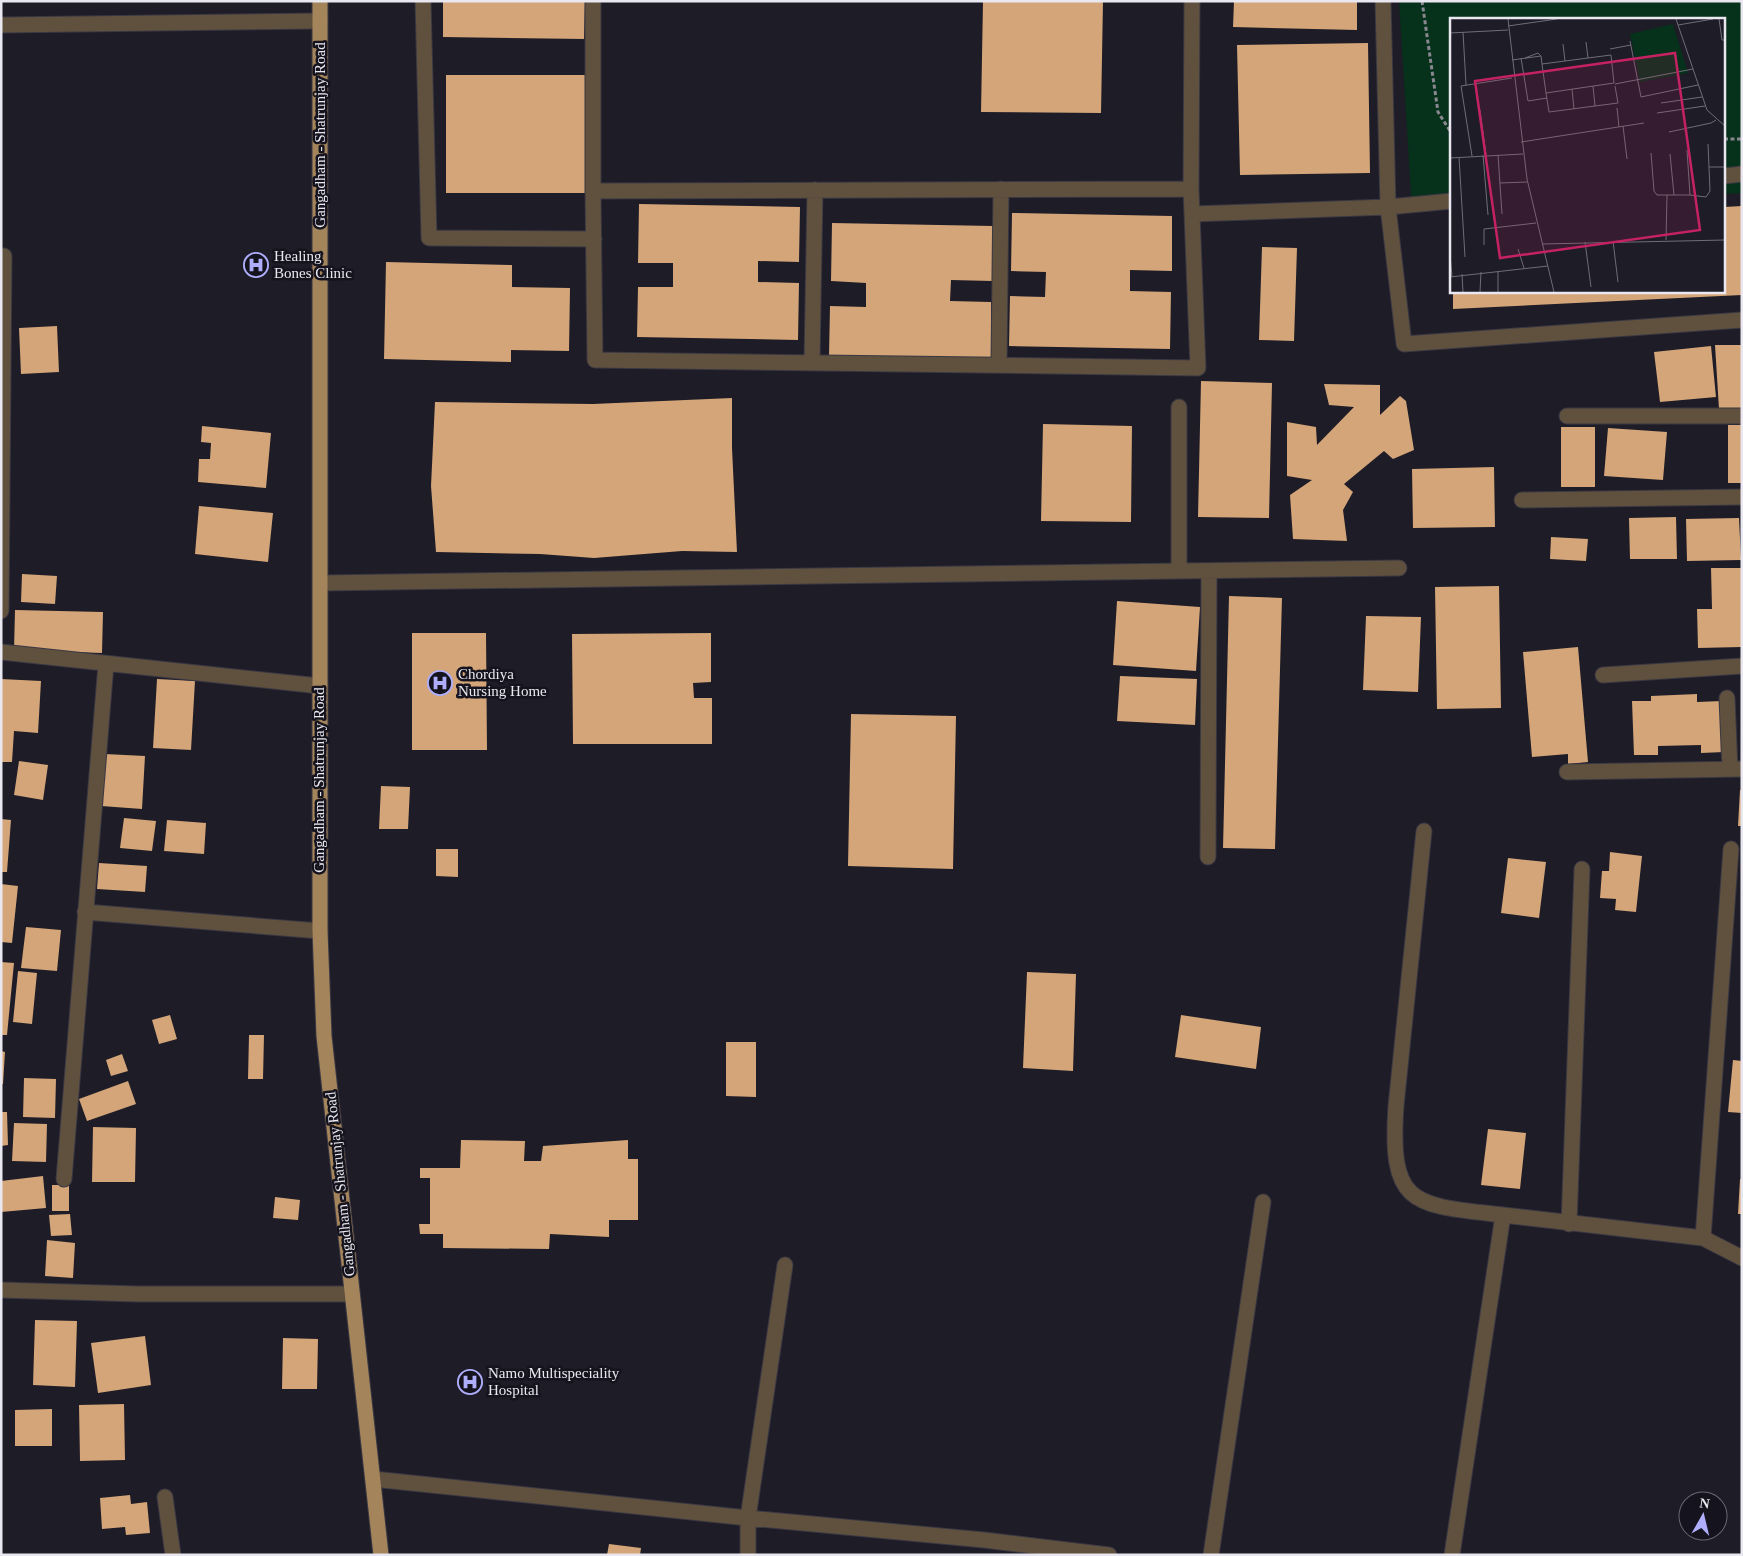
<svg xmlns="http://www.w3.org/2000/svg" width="1743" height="1556" font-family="Georgia,serif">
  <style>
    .green { fill: #06311b }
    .building { fill: #d3a579 }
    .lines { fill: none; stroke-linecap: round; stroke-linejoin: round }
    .minor-casing { stroke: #3a3843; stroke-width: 17 }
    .major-casing { stroke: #3a3843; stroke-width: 17 }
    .path { stroke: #898790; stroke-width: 3; stroke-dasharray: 4 2.5; stroke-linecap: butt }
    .minor { stroke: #60513e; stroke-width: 15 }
    .major { stroke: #a3845b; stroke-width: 15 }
    .labels { text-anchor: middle; stroke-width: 5; stroke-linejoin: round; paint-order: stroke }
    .street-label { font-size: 15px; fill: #e9e7ef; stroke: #15131d }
    .poi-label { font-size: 15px; fill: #e9e7ef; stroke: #15131d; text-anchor: start }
    .inset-road { fill: none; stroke: #6f6d77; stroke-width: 1 }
    .view { fill: #c42262; fill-opacity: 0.15; stroke: #c42262; stroke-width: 2.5 }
    .inset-edge { fill: none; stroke: #e9e7ef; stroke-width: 2.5 }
  </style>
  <rect width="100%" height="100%" fill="#1e1c27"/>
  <path class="green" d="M1399,1h343v192l-18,1v-175h-272v189l-40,2z"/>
  <path class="building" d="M443,1h142l-1,38 -141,-2z
    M983,1h120l-2,112 -120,-1z
    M1234,1h123v29l-124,-3z
    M1368,43l2,130 -130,2 -3,-130z
    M446,75h141v118h-141z
    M639,204l161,3 -1,55 -41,-1v21l41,1 -1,57 -161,-3 1,-50h35v-24h-35z
    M1742,206v89l-289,14v-18h271v-84z
    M1012,213l160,3v55l-42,-1v21l41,1 -1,57 -161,-3 1,-50 35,1 1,-25 -35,-1z
    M832,223l161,3 -1,55 -41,-1 -1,21 41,1v57l-162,-3 1,-50 36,1v-24l-35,-2z
    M1262,247l35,1 -3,93 -35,-1z
    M386,262l126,3v22l58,1 -1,63 -58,-1v12l-127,-3z
    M57,326l2,46 -38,2 -2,-46z
    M1715,345h27v63l-23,1z
    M1711,346l5,51 -56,5 -6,-50z
    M1201,381l71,2 -3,135 -71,-1z
    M1324,384l56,1v30l20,-19 6,5 8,49 -21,9 -9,-8 -40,33 9,8 -10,18 4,31 -54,-2 -3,-44 22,-15 -25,-4v-54l29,5 1,18 37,-38 -25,-2z
    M732,398v50l5,104 -55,-1 -88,7 -54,-4 -104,-2 -5,-66 4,-84 158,2z
    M1043,424l89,2 -1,96 -90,-1z
    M1728,425h14v58h-14z
    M202,426l69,7 -5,55 -68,-6 1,-23h11l1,-16 -10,-1z
    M1561,427h34v60h-34z
    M1608,428l59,4 -4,48 -59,-4z
    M1494,467l1,60 -82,1 -1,-59z
    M199,506l74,7 -5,49 -73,-8z
    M1676,517l1,42h-47l-1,-41z
    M1739,518l2,42 -54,1 -1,-42z
    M1551,537l37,2 -2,22 -36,-2z
    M1711,568h31v79l-44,1 -1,-39h15z
    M22,574l35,2 -2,28 -34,-2z
    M1499,586l2,122 -64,1 -2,-122z
    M1229,596l53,2 -7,251 -52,-1z
    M1117,601l83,6 -4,64 -83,-6z
    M15,610l88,2 -1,41 -88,-3z
    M1366,616l55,1 -3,75 -55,-2z
    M412,633h74l1,117h-75z
    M711,633v49l-18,1 1,15h18v46h-139l-1,-110z
    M1578,647l10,115 -20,2v-10l-36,3 -9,-105z
    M1120,676l77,3 -2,46 -78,-4z
    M1,679l40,2 -3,52 -24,-2 -2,31h-11z
    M157,679l38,2 -4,69 -38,-2z
    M1697,694v8l25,-1 2,51 -23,1v-8l-43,1v9h-24l-2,-54h19v-5z
    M851,714l105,2 -3,153 -105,-3z
    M105,754l40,2 -3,53 -41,-3z
    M19,761l29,4 -5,35 -29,-5z
    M381,786l29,1 -2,42h-29z
    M1740,790h2v36h-4z
    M124,818l32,3 -4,30 -32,-3z
    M1,819l10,1 -4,52h-6z
    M167,820l39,3 -2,31 -40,-3z
    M436,849h22v28l-22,-1z
    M1610,852l32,4 -6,56 -21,-2 1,-11 -16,-1 2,-27h7z
    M1508,858l38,4 -7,56 -38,-5z
    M99,863l48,3 -2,26 -48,-3z
    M1,884l17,2 -6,57 -11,-1z
    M26,927l35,3 -4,41 -36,-3z
    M1,962l13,1 -7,72h-6z
    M18,971l19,2 -5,51 -19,-2z
    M1027,972l49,2 -3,97 -50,-3z
    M170,1015l7,24 -18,5 -7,-24z
    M1181,1015l80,12 -5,42 -81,-12z
    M249,1035h15l-1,44h-15z
    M726,1042h30v55l-30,-1z
    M1,1051l4,1 -2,32h-2z
    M122,1054l6,17 -17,5 -5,-16z
    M1733,1060l9,1v52l-14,-1z
    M24,1078l32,1 -1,39 -32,-1z
    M128,1081l8,23 -49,17 -8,-22z
    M1,1112h6l1,33 -7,1z
    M14,1123l33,1 -1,38 -34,-1z
    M93,1127l43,1 -1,54h-43z
    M1488,1129l38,4 -6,56 -39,-4z
    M461,1140l64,1 -1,20h17l2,-15 85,-6v19h10v61h-29v17l-59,-3 -1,15 -106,-1v-14h-23l-1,-10h11v-46h-10v-10h40z
    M43,1176l3,32 -45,4v-31z
    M1740,1179h2v35h-4z
    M52,1185h17v26h-17z
    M275,1197l25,3 -2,20 -25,-2z
    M70,1214l2,21 -21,1 -2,-21z
    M47,1240l28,3 -2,35 -28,-2z
    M35,1320l42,1 -2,66 -42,-2z
    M145,1336l6,49 -53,8 -7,-50z
    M283,1338l35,1 -1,50h-35z
    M124,1404l1,56 -45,1 -1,-56z
    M52,1409v37h-37v-36z
    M130,1495l1,9 16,-2 3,31 -24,2 -1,-8 -23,2 -2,-31z
    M609,1544l32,4 -1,7h-33z"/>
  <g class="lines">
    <defs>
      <path id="minor" d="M423,1l6,237 165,1
        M593,1v190l598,-2 1,-188
        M1383,1l5,206 16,137 338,-24
        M1,25l319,-4
        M1724,176l18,-2
        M1191,189l1,25 196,-7 64,-6
        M593,191l2,169 603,8 -6,-154
        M812,362l3,-172
        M999,365l2,-176
        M1567,416h175
        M1522,500l220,-3
        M1179,571v-164
        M321,583l1078,-15
        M1,611l3,-355
        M1,652l319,34
        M1603,675l139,-9
        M1727,698l3,71
        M1567,772l175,-3
        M1424,831l-28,275c-7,101 17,99 107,109
        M1208,857l1,-286
        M85,912l235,19
        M64,1179l42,-515
        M1569,1224l13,-355
        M1703,1238l39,20
        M1,1290l137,4h214
        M373,1479l375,39 236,22 125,15
        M165,1497l8,58
        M748,1555v-37l37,-253
        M1211,1555l52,-353
        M1452,1555l51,-340 200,23 28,-389"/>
      <path id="major" d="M320,1v930l4,105 57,519"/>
    </defs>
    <use href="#minor" class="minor-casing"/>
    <use href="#major" class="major-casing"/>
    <path class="path" d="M1422,1l16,111 14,22
      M1724,139h18"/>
    <use href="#minor" class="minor"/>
    <use href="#major" class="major"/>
  </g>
  <defs>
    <symbol id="hospital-ring" viewBox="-11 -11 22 22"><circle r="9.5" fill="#15131d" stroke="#aeaefa" stroke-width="1.5"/><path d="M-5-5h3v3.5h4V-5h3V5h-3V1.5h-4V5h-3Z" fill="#aeaefa"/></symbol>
  </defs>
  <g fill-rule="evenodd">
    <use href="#hospital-ring" x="242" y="251" width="28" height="28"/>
    <use href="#hospital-ring" x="426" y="669" width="28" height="28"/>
    <use href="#hospital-ring" x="456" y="1368" width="28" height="28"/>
  </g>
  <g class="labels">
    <g class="street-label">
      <text transform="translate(320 135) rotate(-90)" y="5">Gangadham - Shatrunjay Road</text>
      <text transform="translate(319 780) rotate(-90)" y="5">Gangadham - Shatrunjay Road</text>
      <text transform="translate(340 1184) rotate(-96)" y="5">Gangadham - Shatrunjay Road</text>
    </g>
    <g class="poi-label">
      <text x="274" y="261">Healing<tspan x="274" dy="17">Bones Clinic</tspan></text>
      <text x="458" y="679">Chordiya<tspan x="458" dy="17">Nursing Home</tspan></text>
      <text x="488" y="1378">Namo Multispeciality<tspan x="488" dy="17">Hospital</tspan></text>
    </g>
  </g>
  <g transform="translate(1450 18)">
    <rect width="275" height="275" fill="#1e1c27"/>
    <path d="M223,6l15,49 -48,9 -10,-48z" fill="#06311b"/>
    <path class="inset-road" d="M58,1l19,160 27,113M226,1l31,91 18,16M269,1l3,21h3M228,7l35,-6M58,8l49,-7M13,14l3,53M0,15l58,-3M180,23l11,56 57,-12M136,24l2,16M113,26l2,17M160,31l21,-4M91,38l1,8 69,-9 3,28 -68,10 -4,-29M71,40l7,43 19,-3M75,40l13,-5 3,3M62,42l29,-4M165,66l78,-15M143,68l2,20M122,71l2,20M96,75l3,19 69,-9 -3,-17M211,85l41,-6M167,90l2,19M30,92l6,45M207,95l48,-7M173,108l4,33M219,114l42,-9 5,-3M71,124l123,-19M258,126l1,23M201,135l3,38 3,4h10M220,136l4,41M33,137l5,60M48,137l4,59M22,138l-11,-70 51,-8M9,139l6,100M0,140l73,-4M50,165l27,-1M240,177l16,2 4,-6 -1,-24h16M216,222l1,-45h23l-3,-45M163,223l5,41M135,224l6,45M92,226l183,-4M34,227v-16l52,-6M68,231l6,19M0,237l2,21M12,256l1,18M0,259l98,-11M30,274l1,-20M48,274v-21"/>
    <path class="view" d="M225,35l25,177 -200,28 -25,-177z"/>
    <rect width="275" height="275" class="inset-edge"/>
  </g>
  <rect width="1743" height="1556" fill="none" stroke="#e9e7ef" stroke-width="5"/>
  <g transform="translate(1703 1516) rotate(8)"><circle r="24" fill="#15131d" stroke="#6a6871"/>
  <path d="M0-4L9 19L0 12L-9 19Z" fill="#aeaefa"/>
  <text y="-8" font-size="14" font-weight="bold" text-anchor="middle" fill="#e9e7ef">N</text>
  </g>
</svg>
